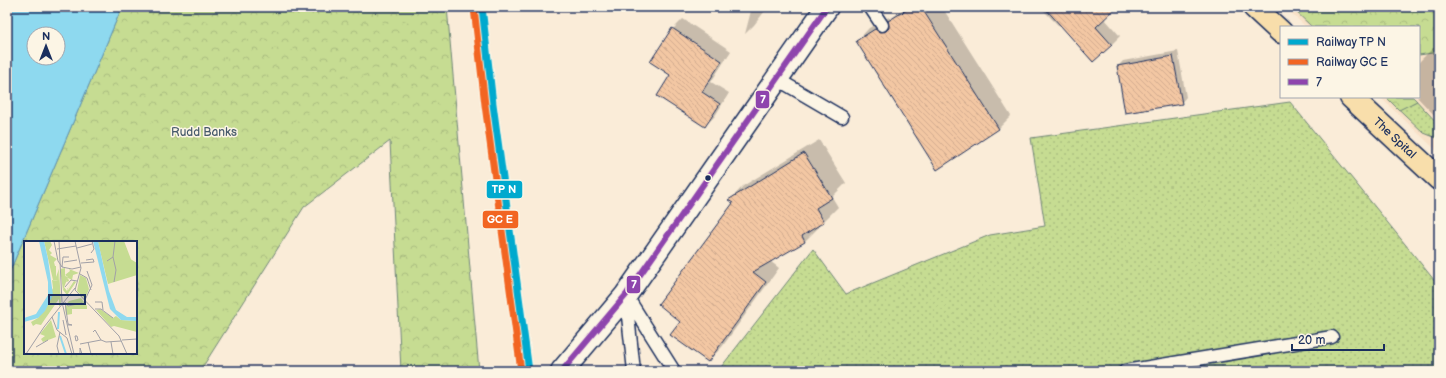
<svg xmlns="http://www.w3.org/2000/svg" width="1446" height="378" font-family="'Balsamiq Sans',sans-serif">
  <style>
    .built { fill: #f8e1c8 }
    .grass { fill: url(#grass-dots); stroke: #708678 }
    .forest { fill: url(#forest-crowns); stroke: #708678; fill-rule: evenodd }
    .water { fill: #8ed9ef; stroke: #6095b5; fill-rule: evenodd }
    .shadow { fill: #0003 }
    .building { fill: url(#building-back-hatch); stroke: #1b2f5e }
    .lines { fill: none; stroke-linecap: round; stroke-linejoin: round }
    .service-casing { stroke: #1b2f5e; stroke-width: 15 }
    .secondary-casing { stroke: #1b2f5e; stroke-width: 25 }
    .primary-casing { stroke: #1b2f5e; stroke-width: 25 }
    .service { stroke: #fcf5e5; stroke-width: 12 }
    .secondary { stroke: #fcf5e5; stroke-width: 22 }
    .primary { stroke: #f8deab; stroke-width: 22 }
    .bus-1-casing { stroke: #fcf5e5; stroke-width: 9 }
    .bus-1 { stroke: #8e44ad; stroke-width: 6 }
    .rail-1-casing { stroke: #fcf5e5; stroke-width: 10 }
    .rail-2-casing { stroke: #fcf5e5; stroke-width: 10 }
    .rail-1 { stroke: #00a9ce; stroke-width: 7 }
    .rail-2 { stroke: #f26522; stroke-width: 7 }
    .bus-dot { fill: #1b2f5e; stroke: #fcf5e5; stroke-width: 1.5 }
    .labels { text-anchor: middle; stroke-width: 3; stroke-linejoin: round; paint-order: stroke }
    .park-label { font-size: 12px; fill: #465a6b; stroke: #fcf5e5 }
    .street-label { font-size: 12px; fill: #1b2f5e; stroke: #fcf5e5 }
    .inset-river { fill: none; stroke: #8ed9ef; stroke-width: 2 }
    .inset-road { fill: none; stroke: #a1a0a7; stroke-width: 1 }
    .view { fill: #1b2f5e; fill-opacity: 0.15; stroke: #1b2f5e; stroke-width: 2 }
    .inset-edge { fill: none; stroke: #1b2f5e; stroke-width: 2 }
    .line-badge { stroke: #fcf5e5; stroke-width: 1.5 }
    .badge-label { font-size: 11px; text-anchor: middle; font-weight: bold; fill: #fff }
  </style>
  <defs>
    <pattern id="grass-dots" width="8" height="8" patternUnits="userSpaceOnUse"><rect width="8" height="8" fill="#c6dc92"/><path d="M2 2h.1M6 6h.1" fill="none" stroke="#aabd80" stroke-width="1.8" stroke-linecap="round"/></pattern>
    <pattern id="forest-crowns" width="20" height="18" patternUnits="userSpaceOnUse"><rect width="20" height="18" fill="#c6dc92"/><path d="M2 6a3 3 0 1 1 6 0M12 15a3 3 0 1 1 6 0" fill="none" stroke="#aabd80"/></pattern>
    <pattern id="building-back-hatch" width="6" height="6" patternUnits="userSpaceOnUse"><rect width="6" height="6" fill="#f3c7a3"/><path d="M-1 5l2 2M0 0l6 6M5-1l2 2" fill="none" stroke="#d0ab8f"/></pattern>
  </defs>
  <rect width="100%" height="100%" fill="#faecd8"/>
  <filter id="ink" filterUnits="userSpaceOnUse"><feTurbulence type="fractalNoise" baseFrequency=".025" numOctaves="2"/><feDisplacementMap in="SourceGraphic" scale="8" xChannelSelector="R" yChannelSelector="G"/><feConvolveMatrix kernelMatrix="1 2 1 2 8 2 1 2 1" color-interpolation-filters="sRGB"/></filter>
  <g filter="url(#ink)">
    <path class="built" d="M1285,7h154v146l-59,-56h39v-70h-113z"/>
    <path class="grass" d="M1386,97h27l26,28v14l-15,-6z
      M1290,102l149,184v85h-721l95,-122 33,45 144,-59 55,-9 -14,-88z"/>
    <path class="forest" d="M122,7h325l32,364h-78l-11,-230 -86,66 -104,164h-193v-93zM25,242h111v111h-111z
      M1291,7h148v45l-20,3v-28h-107z
      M1386,97h27l4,4 -18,9z"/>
    <path class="water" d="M7,7h115l-115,271zM34,34h24v24h-24z"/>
    <path class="shadow" d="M752,7h16l-14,18 -9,9z
      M905,7h37l69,109 -12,12 -61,40 -81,-127 12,-13 20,-11 2,2z
      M1040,7h76l-12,11 16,18 -9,9 -49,-20 -2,2z
      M683,19l48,32 -20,31 18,11 -14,23 -10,10 -34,-51 2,-46z
      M1433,48h6v72l-22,-23h2v-35z
      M1178,51l8,46 -5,6 -63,-37 5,-5z
      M819,140l27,43 -14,14 6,10 -14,14 -7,4 2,2 -14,14 -35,20 9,7 -57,79 -14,14 -26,-40 53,-118 -5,-3 13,-14z"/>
    <path class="building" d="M911,7h10l78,122 -62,41 -81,-129 19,-12 4,3 7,-1 3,-3 -1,-7z
      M1044,7h73l-21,20 16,18 -19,17z
      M672,28l50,33 -20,31 18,12 -15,23 -48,-31 13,-21 -20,-13z
      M1173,56l9,48 -57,9 -8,-47z
      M804,153l28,45 -16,10 8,14 -22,14 3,6 -52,30 13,10 -58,80 -38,-27 10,-13 -22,-18 75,-101 -5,-3z"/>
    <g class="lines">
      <defs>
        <path id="service" d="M870,7l12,18
          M777,79l65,38
          M626,295l48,76
          M626,298l8,73
          M1125,371l207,-34"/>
        <path id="secondary" d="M562,371l64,-76 201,-288"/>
        <g id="primary">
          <path d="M1254,7l27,25"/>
          <path id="s1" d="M1351,97l88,82"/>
        </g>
      </defs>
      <use href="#service" class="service-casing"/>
      <use href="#secondary" class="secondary-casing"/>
      <use href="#primary" class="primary-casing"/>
      <use href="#service" class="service"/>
      <use href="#secondary" class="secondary"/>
      <use href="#primary" class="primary"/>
      <defs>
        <path id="bus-1" d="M562,371l64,-76 201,-288"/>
      </defs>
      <use href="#bus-1" class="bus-1-casing"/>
      <use href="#bus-1" class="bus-1"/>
      <defs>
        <path id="rail-1" d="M482,7l11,97 36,267"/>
        <path id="rail-2" d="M474,8l11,97 36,266"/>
      </defs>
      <use href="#rail-1" class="rail-1-casing"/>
      <use href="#rail-2" class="rail-2-casing"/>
      <use href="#rail-1" class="rail-1"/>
      <use href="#rail-2" class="rail-2"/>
    </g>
  </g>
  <circle class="bus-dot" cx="708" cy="178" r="3.5"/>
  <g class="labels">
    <g class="park-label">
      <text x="204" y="136">Rudd Banks</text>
    </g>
    <g class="street-label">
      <text dy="4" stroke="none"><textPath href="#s1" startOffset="60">The Spital</textPath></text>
    </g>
  </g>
  <g transform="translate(24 241)">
    <rect width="113" height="113" fill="#faecd8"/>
    <path d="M20,0h6l2,4 -3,5 3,3 -2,2 7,4 -3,3 1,4h3h-2v11l3,-8 -1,12 -5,-1zM78,0h22l13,34 -29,9 -10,-42zM45,28l10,4 -6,2 -1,5 -3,7 -2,2 1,1 6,-9 2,1 -9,13 -4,-5 1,-3 3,4 5,-11 -4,-2 1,3 -3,1 2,-5 -3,-2 5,-4zM56,34l6,3 3,11 -4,10 -8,-8zM57,57l6,8v3h-15v5l-6,1 -1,-9 4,-5zM27,79l5,17 -13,5 -2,-3 4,-3 -5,-2z" fill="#c6dc92"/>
    <path d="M103,7v9l10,6v12l-17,1 3,-6 9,1v-6l-4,-2 -12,4 8,-8 -15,7 6,-6v-5l4,2zM41,27v8l3,1 -5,13 -3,-21zM35,28l2,35 -2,3v-8l-14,20 -4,6 -5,-1 -3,2 -2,-4 7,-4 15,-30 -1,-8 6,1zM76,68l13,9 3,-2 5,4 16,1v11l-23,-6 -3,1 -15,-17z" fill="#c6dc92"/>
    <path d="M15,0h5l4,18 5,36 -8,16 -7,7 -14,4v-4l12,-4 12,-19v-13zM69,0h5l11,50 7,19 11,7h10v4l-16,-1 -11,-11z" fill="#8ed9ef"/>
    <path class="inset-river" d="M34,88l1,-17M36,95l6,18"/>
    <path class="inset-road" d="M30,0l4,20 4,6M35,0l3,61 12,52M51,0l6,27 -6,22 44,46 8,18M53,7l15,-4M33,8l19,-3M67,12l3,-4 -2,-8M89,16l3,13 -2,12M83,20l6,-4 2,-16M40,21l13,-2M57,22l13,-1 -1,-3 -7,1M38,26l10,2 9,-2M38,26l1,-10h6M56,33l7,4 4,12M41,46l6,-7 6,1M61,59l7,-15 -5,-14M41,61l3,22 4,1h-4v-1M71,61h7l1,8M41,62l3,3 14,-3M71,68h6l12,9M28,76l5,13 10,8 5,16M39,79l3,15M69,91l2,-2 6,10M51,95h2l1,4 -2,1zM98,99l15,-1M64,101l3,12M87,101l2,12M56,103l21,-4 5,2 15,-1M12,106l12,-7M2,113l18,-27 31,-39M35,113l-2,-8 3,-14M56,113v-6l2,6"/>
    <path class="view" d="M25,54h36v9h-36z"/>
    <rect width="113" height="113" class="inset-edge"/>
  </g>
  <g class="line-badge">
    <rect x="755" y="90" width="15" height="19" rx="4" fill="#8e44ad"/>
    <rect x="486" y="180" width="37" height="19" rx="4" fill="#00a9ce"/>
    <rect x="482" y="210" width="37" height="19" rx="4" fill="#f26522"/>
    <rect x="626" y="275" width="15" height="19" rx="4" fill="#8e44ad"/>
  </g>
  <g class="badge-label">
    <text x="763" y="103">7</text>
    <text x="504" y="193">TP N</text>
    <text x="500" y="223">GC E</text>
    <text x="634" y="288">7</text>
  </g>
  <rect width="1446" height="378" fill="none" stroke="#fcf5e5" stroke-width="24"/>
  <rect x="12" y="12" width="1422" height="354" fill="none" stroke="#1b2f5e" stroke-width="1.5" filter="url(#ink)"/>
  <rect x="1280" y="26" width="140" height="72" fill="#fcf5e5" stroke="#a2a6af"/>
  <rect x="1288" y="39" width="20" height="6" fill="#00a9ce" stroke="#a2a6af"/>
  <text x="1316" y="46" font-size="12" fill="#1b2f5e">Railway TP N</text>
  <rect x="1288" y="59" width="20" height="6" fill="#f26522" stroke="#a2a6af"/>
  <text x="1316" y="66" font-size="12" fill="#1b2f5e">Railway GC E</text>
  <rect x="1288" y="79" width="20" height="6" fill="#8e44ad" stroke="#a2a6af"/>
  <text x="1316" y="86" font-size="12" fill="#1b2f5e">7</text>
  <g transform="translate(46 46)"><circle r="19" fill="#fcf5e5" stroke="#a2a6af"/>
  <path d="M0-3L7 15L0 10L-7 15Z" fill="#1b2f5e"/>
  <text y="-6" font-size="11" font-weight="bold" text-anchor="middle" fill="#1b2f5e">N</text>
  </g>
  <path d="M1292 344v6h92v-6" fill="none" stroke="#1b2f5e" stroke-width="2"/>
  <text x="1298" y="344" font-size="12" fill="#1b2f5e" stroke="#fcf5e5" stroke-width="3" paint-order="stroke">20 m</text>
</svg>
